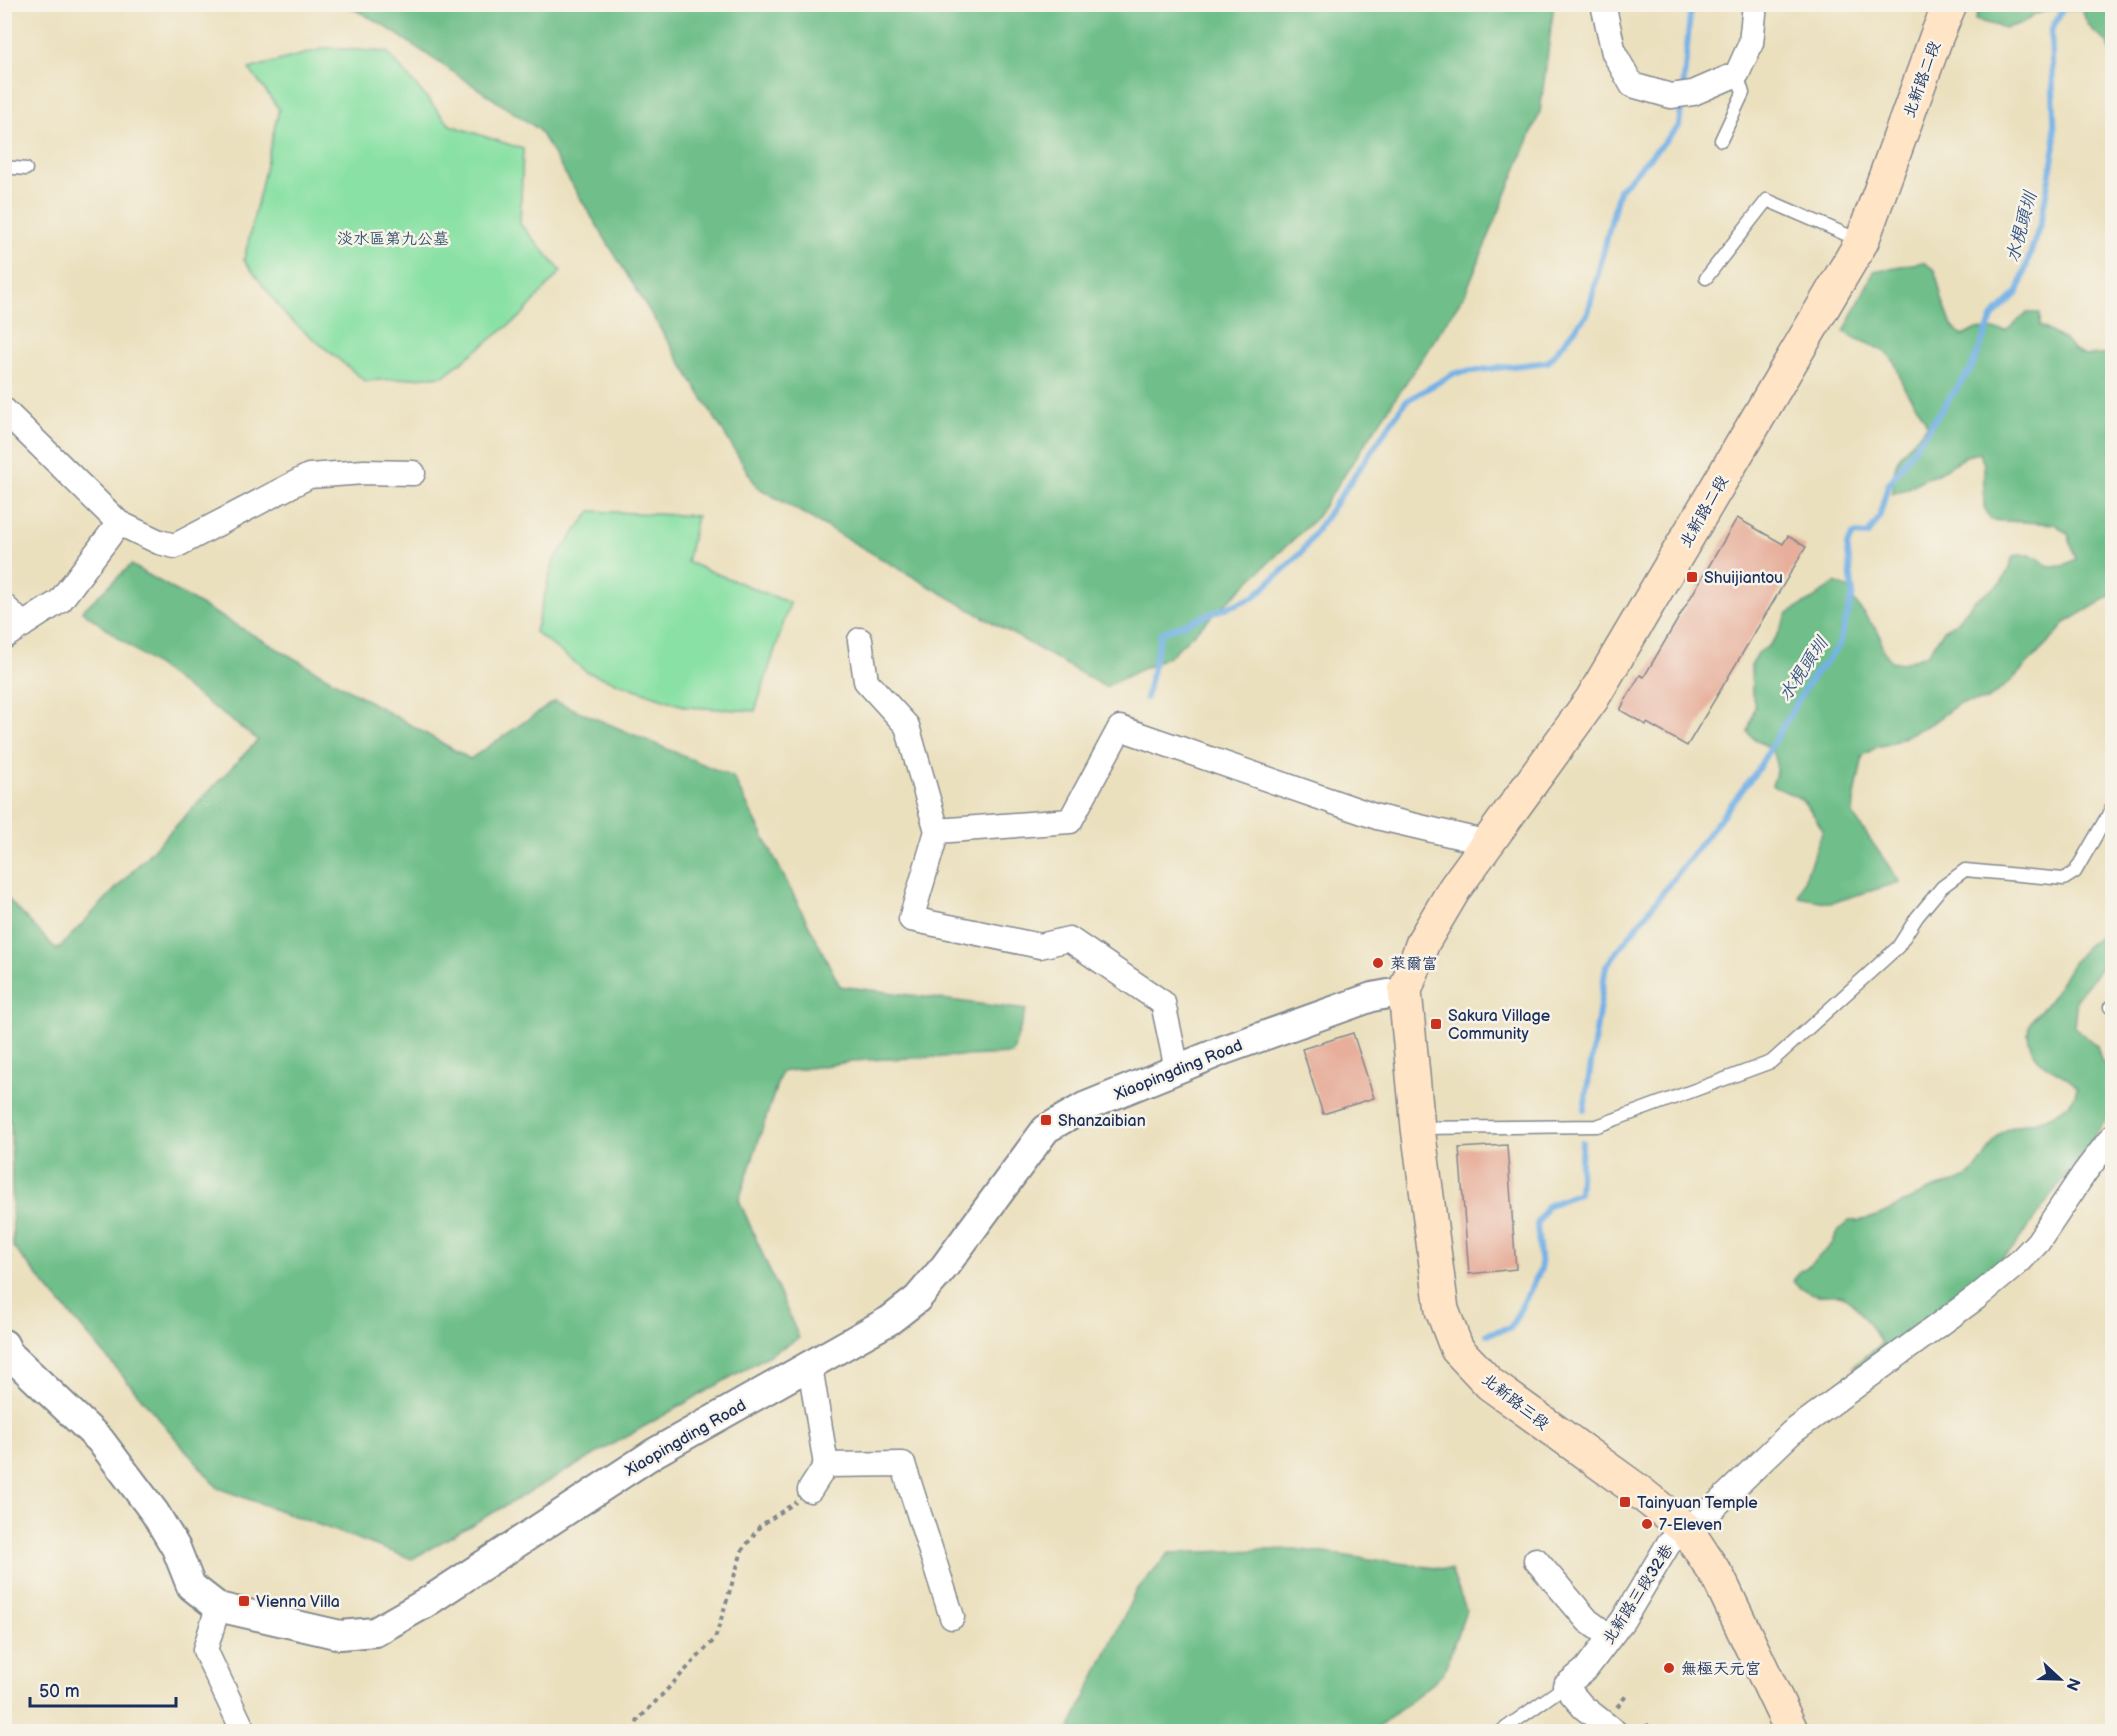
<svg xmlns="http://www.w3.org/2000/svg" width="2117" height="1736" font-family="'Balsamiq Sans','LXGW WenKai TC',sans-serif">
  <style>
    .green { fill: #8ae1a5; stroke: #528882; stroke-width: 1.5 }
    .forest { fill: #6fbf8a; stroke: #457774; stroke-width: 1.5 }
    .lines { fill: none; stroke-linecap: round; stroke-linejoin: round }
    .stream { stroke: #73b1e6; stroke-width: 6 }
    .building { fill: #e7af9b }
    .service-casing { stroke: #83888e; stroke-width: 15 }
    .minor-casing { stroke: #83888e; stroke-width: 27 }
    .tertiary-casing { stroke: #83888e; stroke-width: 32 }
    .secondary-casing { stroke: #83888e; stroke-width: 36 }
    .path { stroke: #83888e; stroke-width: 4; stroke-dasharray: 4.5 4.5; stroke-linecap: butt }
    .service { stroke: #fff; stroke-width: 12 }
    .minor { stroke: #fff; stroke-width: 24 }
    .tertiary { stroke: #fff; stroke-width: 28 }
    .secondary { stroke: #ffe4c6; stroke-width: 33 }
    .poi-dot { fill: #c8321e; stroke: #f7f3e8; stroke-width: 2 }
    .labels { text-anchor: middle; stroke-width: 5; stroke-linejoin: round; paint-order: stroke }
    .street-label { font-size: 16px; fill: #1b2f5e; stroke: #f7f3e8 }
    .park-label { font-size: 16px; fill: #31536c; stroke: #f7f3e8 }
    .poi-label { font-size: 16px; fill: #1b2f5e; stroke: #f7f3e8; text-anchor: start }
    .water-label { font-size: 18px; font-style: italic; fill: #355687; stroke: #f7f3e8 }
  </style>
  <rect width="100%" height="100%" fill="#f7f3e8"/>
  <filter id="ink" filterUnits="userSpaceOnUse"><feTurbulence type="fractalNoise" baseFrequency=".0167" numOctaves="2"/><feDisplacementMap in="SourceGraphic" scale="12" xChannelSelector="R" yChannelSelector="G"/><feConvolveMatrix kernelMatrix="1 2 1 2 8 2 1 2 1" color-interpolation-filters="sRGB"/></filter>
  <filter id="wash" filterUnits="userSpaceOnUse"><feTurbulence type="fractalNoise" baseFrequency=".008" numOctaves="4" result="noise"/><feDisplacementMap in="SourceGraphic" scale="24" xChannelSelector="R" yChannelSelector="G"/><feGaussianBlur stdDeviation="1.35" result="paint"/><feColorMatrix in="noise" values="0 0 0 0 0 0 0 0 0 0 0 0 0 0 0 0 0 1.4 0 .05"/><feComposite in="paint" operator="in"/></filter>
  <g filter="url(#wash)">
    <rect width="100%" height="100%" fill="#ebe0be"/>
    <path class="green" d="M326,48l61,4 63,73 73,24 -3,75 41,47 -40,45 -78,60 -78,5 -78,-64 -43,-57 35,-151 -30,-40z
      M591,511l106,5 -10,46 103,41 -35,108 -69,-4 -99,-35 -52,-40 19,-72z"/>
    <path class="forest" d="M346,5h1208l-14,107 -75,182 -150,225 -144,136 -66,32 -348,-200 -219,-358 -158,-106z
      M1981,5h131v50l-6,-14 -11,-8 -8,-10 -5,-14 -31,1 -15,4 -13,9 -18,5 -30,-8z
      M1923,262l12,8 7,29 10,27 11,10 13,-7 30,2 21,-18h13v13l25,14 8,10 12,6 27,-2v241l-47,28 -10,13 -43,44 -25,20 -29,4 -26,19 -40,20 -15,4 -14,8 -9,46 -1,14 47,67 -69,21 -33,-6 25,-67c-7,-10 -13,-25 -24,-32 -8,-5 -18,-7 -27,-13 5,-12 8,-29 -4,-38 -10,-7 -12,-4 -20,-15l7,-26 -3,-13 -1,-27 7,-13 12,-8 7,-9 11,-23 25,-14 22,-16 15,6 5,13 25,33 2,14 9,12 12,2 25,-9 16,-24 12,-7 19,-23 25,-16 8,-13 5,-15c18,-3 23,-1 36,11l14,-1 13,-7 -8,-25 -13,-10 -64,-4 -7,-13v-42l-4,-12 -14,3 -30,19 -13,4 -16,10 -15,5c1,-13 1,-28 9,-39 7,-11 19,-19 26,-30 -5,-14 -14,-23 -22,-36 -7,-12 -7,-28 -19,-36 -12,-9 -29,-12 -42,-21l30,-61z
      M131,565l339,194 85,-58 178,76 107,209 186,24 -14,44 -148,6 -83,12 -42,128 60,138 -387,221 -194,-71 -205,-241 -2,-125 -7,-6 1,-220 52,54 201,-210 -176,-129z
      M2105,934h7v20l-35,44 -3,29 23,19 4,14 8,13 3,-1v40l-99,136 -81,73 -64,45 -15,1c9,-10 20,-14 29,-24 -12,-14 -21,-35 -36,-45 -9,-6 -19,-2 -28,-3 -11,-2 -18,-7 -25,-14l7,-10 11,-6 21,-22 7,-13 10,-9c32,1 56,-23 85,-33 13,-4 27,-6 38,-15 15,-12 17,-33 34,-43 10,-6 20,-6 31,-9 11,-3 28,-11 35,-21 3,-3 4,-9 5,-13 -12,-15 -33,-17 -43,-34 -5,-7 -7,-19 -5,-27 3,-11 14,-16 20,-25 20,-27 23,-49 56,-67z
      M1294,1549l157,21 15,40 -23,64 -69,57h-305l67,-140 33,-38z"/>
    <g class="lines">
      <path class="stream" d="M1683,90l7,-75 -1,-11
        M1146,698l15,-65 93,-36 47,-44 105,-152 49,-28 93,-11 40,-49 31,-123 60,-64 3,-25
        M1584,1110l22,-144 150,-194 55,-93 27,-32 15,-53 -6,-49 7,-11 14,1 11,-17 9,-33 84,-118 21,-51 25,-24 23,-71 14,-75 -4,-115 14,-27
        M1487,1334l24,-7 30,-58 -4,-45 10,-18 32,-13 3,-51"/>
    </g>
    <g id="blocks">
      <path class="building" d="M1737,518l46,26 5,-8 18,11 -119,199 -40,-23 -1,2 -26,-15 20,-35 4,2z
        M1353,1033l21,65 -51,16 -21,-65z
        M1507,1145l9,124 -47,5 -10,-126z"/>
    </g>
  </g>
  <g filter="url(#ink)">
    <use href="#blocks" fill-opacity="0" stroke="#83888e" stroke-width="1.5"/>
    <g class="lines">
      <defs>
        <path id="service" d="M1721,140l22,-47 -6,-19
          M4,167l22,2
          M1706,278l61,-78 94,41
          M2110,1007l2,-1
          M1419,1128l178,-2 174,-64 127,-115 19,-30 25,-30 23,-17 99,9 11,-7 37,-64
          M1500,1732l65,-46"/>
        <path id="minor" d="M1603,4l11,49 18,32 39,11 22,-3 44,-19 14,-31 4,-39
          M4,410l115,113
          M4,606l19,19
          M4,637l56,-36 59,-78 40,19 16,4 134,-70 55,-4 49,1
          M860,640l6,41 41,45 30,105 -26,88 129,27 29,-7 94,64 14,66
          M937,831l133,-10 50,-93 257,89 111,26
          M810,1366l16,99 -16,25
          M826,1465l77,-1 49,153
          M1536,1560l52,61 22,16
          M218,1607l-13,43 39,82
          M1615,1732l-32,-25 -18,-21 21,-17 37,-49 46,-77 44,-35 78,-75 186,-136 42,-35 19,-20 47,-70 27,-35"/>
        <path id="tertiary" d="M4,1344l5,10 91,86 55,73 21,35 15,38 27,21 122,28 35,-3 49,-28 230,-151 236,-133 27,-21 28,-33 101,-137 38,-22 140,-57 148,-53 33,-6"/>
        <path id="secondary" d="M1792,1732l-73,-153 -32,-49 -50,-40 -147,-106 -33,-35 -15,-39 -24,-182 -13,-137 18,-49 32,-54 137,-189 270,-458 75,-206 13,-31"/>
      </defs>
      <use href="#service" class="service-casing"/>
      <use href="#minor" class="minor-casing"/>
      <use href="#tertiary" class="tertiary-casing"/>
      <use href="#secondary" class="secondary-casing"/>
      <path class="path" d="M1617,1707l9,-11
        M634,1732l4,-12 77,-81 27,-88 18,-25 36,-24
        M1638,1732l12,-8"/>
      <use href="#service" class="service"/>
      <use href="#minor" class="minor"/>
      <use href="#tertiary" class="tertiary"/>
      <use href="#secondary" class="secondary"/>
    </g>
  </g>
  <g class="poi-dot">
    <rect x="1686" y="571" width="12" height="12" rx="3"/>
    <circle cx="1378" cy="963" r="6"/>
    <rect x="1430" y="1018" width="12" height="12" rx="3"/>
    <rect x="1040" y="1114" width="12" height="12" rx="3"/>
    <rect x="1619" y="1496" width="12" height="12" rx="3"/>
    <circle cx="1647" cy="1524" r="6"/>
    <rect x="238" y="1595" width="12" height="12" rx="3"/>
    <circle cx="1669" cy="1668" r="6"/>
  </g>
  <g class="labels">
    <g class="street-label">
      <text transform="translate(1921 79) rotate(-70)" y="6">北新路二段</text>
      <text transform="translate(1703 511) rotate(-60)" y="6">北新路二段</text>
      <text transform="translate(1178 1069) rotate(-22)" y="6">Xiaopingding Road</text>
      <text transform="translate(1516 1401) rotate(38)" y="6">北新路三段</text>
      <text transform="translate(685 1437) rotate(-30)" y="6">Xiaopingding Road</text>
      <text transform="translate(1637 1594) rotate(-57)" y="6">北新路三段32巷</text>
    </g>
    <g class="park-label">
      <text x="393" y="244">淡水區第九公墓</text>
    </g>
    <g class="poi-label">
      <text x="1704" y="583">Shuijiantou</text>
      <text x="1390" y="969">萊爾富</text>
      <text x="1448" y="1021">Sakura Village<tspan x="1448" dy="18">Community</tspan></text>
      <text x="1058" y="1126">Shanzaibian</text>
      <text x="1637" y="1508">Tainyuan Temple</text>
      <text x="1659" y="1530">7-Eleven</text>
      <text x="256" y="1607">Vienna Villa</text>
      <text x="1681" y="1674">無極天元宮</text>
    </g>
    <g class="water-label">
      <text transform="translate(2021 227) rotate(-75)" y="6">水梘頭圳</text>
      <text transform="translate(1803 669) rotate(-56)" y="6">水梘頭圳</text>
    </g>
  </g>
  <rect width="2117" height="1736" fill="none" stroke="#f7f3e8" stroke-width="24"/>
  <g transform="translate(2060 1679) rotate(112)" stroke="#f7f3e8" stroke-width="4.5" paint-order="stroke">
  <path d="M0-4.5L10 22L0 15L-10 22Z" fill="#1b2f5e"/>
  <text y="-9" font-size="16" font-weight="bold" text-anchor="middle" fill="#1b2f5e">N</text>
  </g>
  <path d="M30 1697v9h146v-9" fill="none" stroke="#1b2f5e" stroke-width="3"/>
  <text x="39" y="1697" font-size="18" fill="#1b2f5e" stroke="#f7f3e8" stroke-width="4.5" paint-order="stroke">50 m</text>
</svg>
